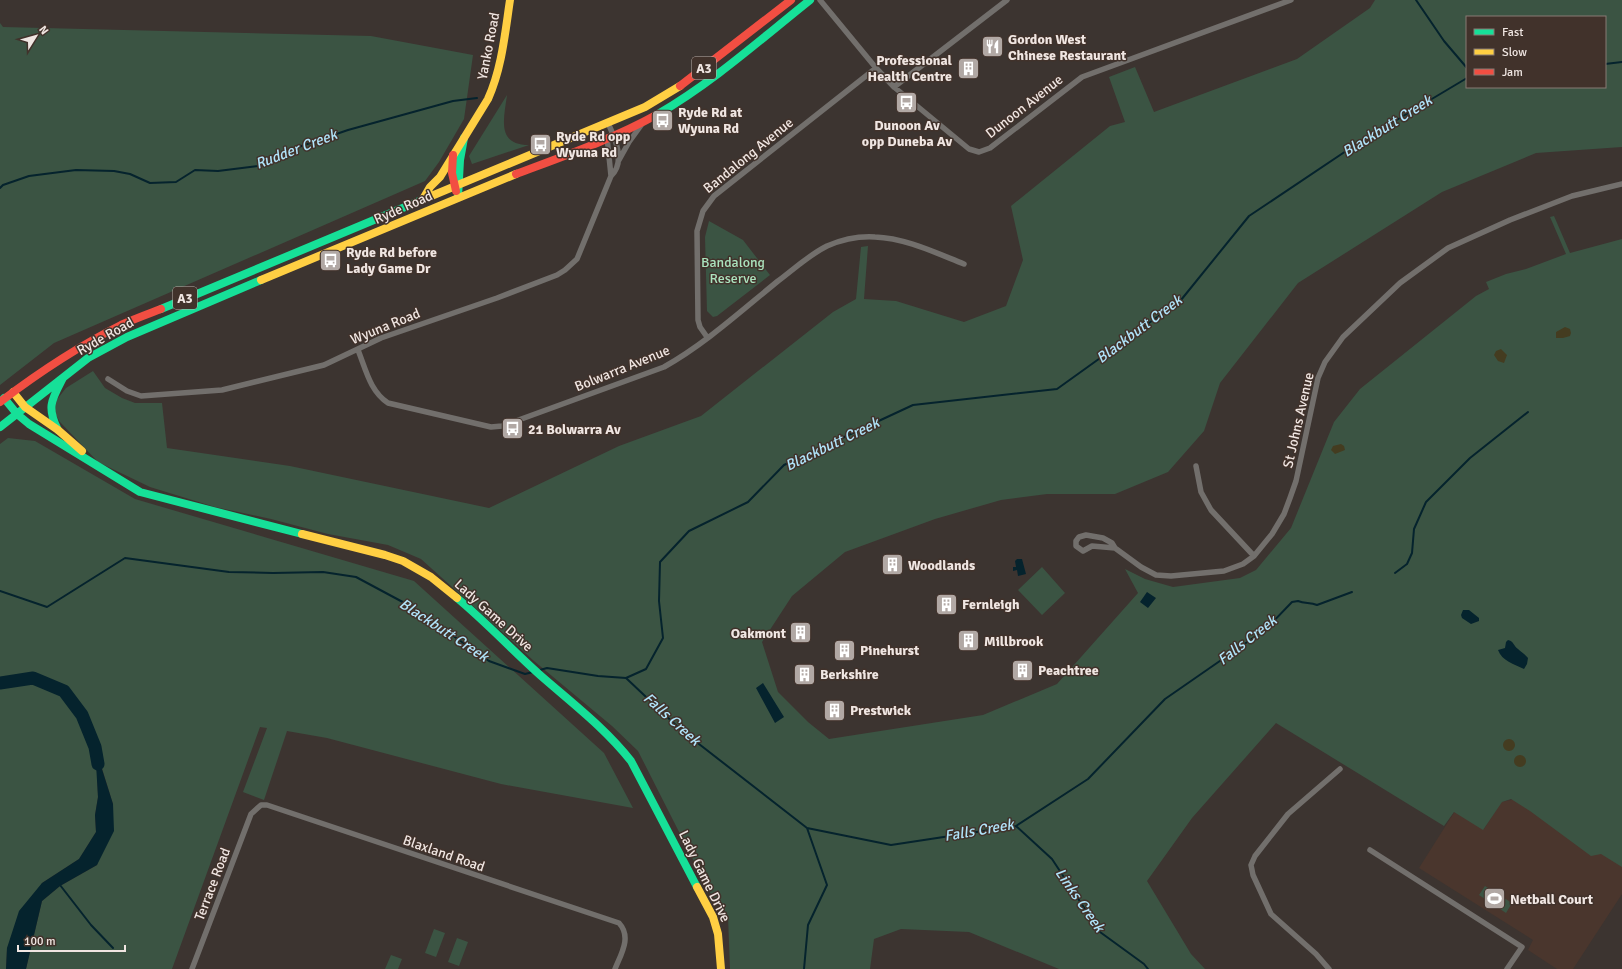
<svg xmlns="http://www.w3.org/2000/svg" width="1622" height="969" font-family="Signika,sans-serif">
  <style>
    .built { fill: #4a362d }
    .green { fill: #3b5443; fill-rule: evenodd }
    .sand { fill: #443c20 }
    .water { fill: #05232d }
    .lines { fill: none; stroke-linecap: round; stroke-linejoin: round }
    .stream { stroke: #05232d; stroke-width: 2 }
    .river { stroke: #05232d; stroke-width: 13 }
    .street { stroke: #726f6c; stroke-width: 5.5 }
    .fast { stroke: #16e098; stroke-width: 8 }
    .slow { stroke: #ffcf43; stroke-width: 8 }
    .jam { stroke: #f24e42; stroke-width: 8 }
    .labels { text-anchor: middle; stroke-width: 3; stroke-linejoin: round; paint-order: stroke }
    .shield { fill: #41322b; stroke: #bcb0ab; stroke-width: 1 }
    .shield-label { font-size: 13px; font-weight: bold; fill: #f0e6e2 }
    .poi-label { font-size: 14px; font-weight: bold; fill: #f0e6e2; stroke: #41322b; text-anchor: start }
    .street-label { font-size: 14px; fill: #f0e6e2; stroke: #41322b }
    .park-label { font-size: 14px; fill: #aae3be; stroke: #41322b }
    .water-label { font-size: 15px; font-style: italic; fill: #b0e4fa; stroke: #41322b }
  </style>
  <rect width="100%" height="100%" fill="#3c3430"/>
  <path class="built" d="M1516,799l106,67v28l-49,75h-16l-29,-19 5,-10 -114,-72 36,-57 29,18 17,-27z"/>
  <path class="green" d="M1375,0h247v147l-86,6 -94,39 -144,91 -78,100 -16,48 -36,41 -53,22h-68l-46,6 -66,19 -90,33 -53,44 -30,46 16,50 30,30 21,17 154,-24 74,-31 81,-91 -13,-24 20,10 28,8 67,-9 16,-8 35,-42 43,-106 26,-33 116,-93 13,-7 -3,-7 20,-8 20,-5 40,-15 -16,-37 4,-1 16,37 52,-14v628l-21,-13 -10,2 -61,-45 -19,-12 -9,3 -19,28 -29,-18 -10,14 -168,-103 -84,95 -45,63 44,73 14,15h-146l-90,-37 -68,-3 -27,10 -4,30h-140l-2,-53 -19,-25 -71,-140 -26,-25 -78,-65 -113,-102 -33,-14 -60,-11 -57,-15 -56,-12 -65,-20 -52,-25 -38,-40 -4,-7 -1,-13 11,-14 27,-17 12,17 17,10 13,5h27l5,45 123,18 199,42 130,-62 82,-30 132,-104 23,-13 5,-52 7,-1 -4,53 32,2 68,21 42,-16 17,-46 -12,-54 99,-80 15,-4 -16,-45 26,-10 19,45 143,-53 73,-51zM1467,17h138v70h-138z
    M0,23l3,4 368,9 102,19 -9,64 -25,43 -14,19 -371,162 -54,42z
    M507,95c-3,23 -11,50 22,50l-57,19 -3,-8z
    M709,221l34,19 27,35 -53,41 -4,1 -6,-6 -2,-74z
    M8,438l27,3 100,58 279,82 190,172 29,55 -132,-24 -174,-46 -40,-7 -23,69 -21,-8 24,-64 -7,-1 -88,242h-146l16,-68 18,-15 37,-21 16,-61 -17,-55 2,48 -3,18 1,17 -17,27 -37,24 -35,65 -1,21h-6v-525z
    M1042,567l23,26 -23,22 -24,-25z
    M1485,886l27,17 -6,10 -27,-18z
    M434,929l11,4 -9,24 -11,-4z
    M457,938l11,4 -9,24 -11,-4z
    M391,955l11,4 -4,10h-13z"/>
  <path class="sand" d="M1565,327l5,2 1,4 -1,3 -7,2h-7v-6z
    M1501,349l6,6 -3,8 -6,-2 -4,-6 2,-4z
    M1341,444l3,2 1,4 -10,4 -4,-4 2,-4z
    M1503 745a6 6 0 1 1 12 0a6 6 0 1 1-12 0Z
    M1514 761a6 6 0 1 1 12 0a6 6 0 1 1-12 0Z"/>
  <path class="water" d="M1017,559h5l4,15 -8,2 -1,-6 -4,1v-4h3l-1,-6z
    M1147,592l9,6 -8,10 -8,-6z
    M1463,610h6l10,8v3l-8,3 -9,-6 -1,-3z
    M1508,640c7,2 5,6 10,9 4,4 6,4 10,9l-1,6 -3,5c-10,-5 -22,-8 -26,-19l7,-2 1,-6z
    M763,683l21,34 -9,6 -19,-35z
    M95,747l18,57 1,27 -17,34 -37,21 -18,15 -16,68h-20l1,-21 12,-37 23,-28 37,-24 17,-27 -1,-17 3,-18z"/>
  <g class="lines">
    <path class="stream" d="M1416,0l28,41 23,27
      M1605,64l17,-2
      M0,188l3,-3 26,-9 47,-6 38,1 16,3 20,9 26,-1 19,-12 23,1 40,-5 29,-15 61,-21 105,-29 24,-3
      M1395,573l12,-9 5,-11 2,-24 12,-27 44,-44 58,-46
      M0,591l47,16 78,-49 104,14 44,1 50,-1 33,5 56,30 77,54 36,13 8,-2
      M540,670l7,-2 51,8 28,2 20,-9 17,-31 -4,-37 1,-39 29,-31 59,-29 36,-37 129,-60 144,-16 124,-89 68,-84 109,-73 109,-65
      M626,678l55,52 126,98 84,17 125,-19 72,-47 77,-80 101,-70 26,-27 6,-1c7,3 12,1 19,4l35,-13
      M0,682l1,1
      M1016,826l36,33 48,73 44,32 4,5
      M60,885l31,40 22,23
      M804,969l4,-44 19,-40 -20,-57"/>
    <path class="river" d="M0,683l33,-5 31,13 18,24 13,32 3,17"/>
    <path class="street" d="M820,0l56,68 18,19 75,62 10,3 11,-4 92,-71 209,-77
      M894,87l113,-87
      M607,137l4,39
      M619,160l10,-18 13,-18
      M707,337l-7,-10 -2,-7 -1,-89 6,-20 11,-15 162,-128
      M358,350c8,20 12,41 30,53l103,24 11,-1 162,-59c41,-23 77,-56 114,-86 16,-12 31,-26 49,-35 14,-6 32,-10 48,-9 30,1 61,16 89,27
      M108,379l19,12 14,5 81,-6 102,-25 57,-27 116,-40 60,-23 8,-5 12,-11 34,-83c15,-14 4,-38 -3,-53
      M1196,466l5,26 10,18 43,46
      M1115,548l-23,-2 -9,5 -7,-5v-5l3,-4 7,-2 17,3 9,5 3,5 26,19 15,8 15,1 53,-5 19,-7 11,-8 18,-22 12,-20 6,-16 6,-17 22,-103 7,-16 18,-25 57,-54 48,-35 62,-28 62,-24 50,-12
      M1370,850l152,97 -15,22
      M192,969l59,-155 10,-9h6l352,118c13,14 2,31 -4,46
      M1329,969l-13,-15 -45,-40 -18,-39 -2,-10 4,-9 33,-42 52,-45"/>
    <path class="fast" d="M658,114c54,-31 103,-75 152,-114
      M458,197l2,-37 4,-22
      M161,309l268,-112
      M4,398l13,16 12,10 111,68 162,42
      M0,427l88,-69 39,-21 134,-57
      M58,430c-12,-23 -6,-31 5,-52
      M457,598c29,24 55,52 83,77 32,28 65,53 91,86l66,126"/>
    <path class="slow" d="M429,197l216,-90 35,-21
      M423,199l7,-12 10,-10 48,-78c14,-31 17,-66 22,-99
      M261,280l255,-106
      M13,392l12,15 33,23 24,21
      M302,534l83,21 18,6 28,16 26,21
      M697,887l16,30 5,17 3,35"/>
    <path class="jam" d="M680,86l111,-86
      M453,155l-1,18 4,18
      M516,174c48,-18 97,-35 142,-60
      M0,402c38,-29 79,-56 121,-77 13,-6 27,-11 40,-16"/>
  </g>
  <defs>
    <symbol id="restaurant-square" viewBox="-11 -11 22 22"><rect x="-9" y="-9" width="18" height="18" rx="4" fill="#b1a8a4" stroke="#41322b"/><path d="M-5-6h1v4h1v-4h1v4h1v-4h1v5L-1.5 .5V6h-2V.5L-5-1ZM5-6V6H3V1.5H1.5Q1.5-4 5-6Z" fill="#fff"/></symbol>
    <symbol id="building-square" viewBox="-11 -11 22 22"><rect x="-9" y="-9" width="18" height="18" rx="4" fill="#b1a8a4" stroke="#41322b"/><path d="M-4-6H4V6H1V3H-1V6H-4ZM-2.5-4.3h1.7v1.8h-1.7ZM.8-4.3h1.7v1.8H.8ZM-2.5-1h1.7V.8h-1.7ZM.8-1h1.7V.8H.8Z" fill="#fff"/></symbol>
    <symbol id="bus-square" viewBox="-11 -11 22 22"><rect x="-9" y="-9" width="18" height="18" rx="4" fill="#b1a8a4" stroke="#41322b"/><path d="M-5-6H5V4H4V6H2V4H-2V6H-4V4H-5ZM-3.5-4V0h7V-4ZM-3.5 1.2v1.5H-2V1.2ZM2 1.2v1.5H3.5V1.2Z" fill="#fff"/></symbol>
    <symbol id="stadium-square" viewBox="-11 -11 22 22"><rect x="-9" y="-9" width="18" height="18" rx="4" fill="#b1a8a4" stroke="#41322b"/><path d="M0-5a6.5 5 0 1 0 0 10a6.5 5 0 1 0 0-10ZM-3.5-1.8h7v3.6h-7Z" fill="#fff"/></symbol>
  </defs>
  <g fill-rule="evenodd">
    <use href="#restaurant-square" x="980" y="34" width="25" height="25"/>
    <use href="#building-square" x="956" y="56" width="25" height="25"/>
    <use href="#bus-square" x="894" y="90" width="25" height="25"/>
    <use href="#bus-square" x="650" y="108" width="25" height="25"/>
    <use href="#bus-square" x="528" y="132" width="25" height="25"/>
    <use href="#bus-square" x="318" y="248" width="25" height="25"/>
    <use href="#bus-square" x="500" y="416" width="25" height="25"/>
    <use href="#building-square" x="880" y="552" width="25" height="25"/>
    <use href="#building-square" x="934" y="592" width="25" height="25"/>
    <use href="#building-square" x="788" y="620" width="25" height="25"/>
    <use href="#building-square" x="956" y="628" width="25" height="25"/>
    <use href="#building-square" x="832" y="638" width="25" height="25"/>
    <use href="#building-square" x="1010" y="658" width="25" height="25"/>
    <use href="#building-square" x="792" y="662" width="25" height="25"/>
    <use href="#building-square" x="822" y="698" width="25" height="25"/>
    <use href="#stadium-square" x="1482" y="886" width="25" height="25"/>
  </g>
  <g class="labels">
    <g class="shield">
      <rect x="692" y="57" width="24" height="22" rx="3"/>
      <rect x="173" y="287" width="24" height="22" rx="3"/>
    </g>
    <g class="shield-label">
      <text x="704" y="73">A3</text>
      <text x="185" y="303">A3</text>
    </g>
    <g class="poi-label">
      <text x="1008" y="44">Gordon West<tspan x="1008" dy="16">Chinese Restaurant</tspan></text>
      <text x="952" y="65" text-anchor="end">Professional<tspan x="952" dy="16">Health Centre</tspan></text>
      <text x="678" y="117">Ryde Rd at<tspan x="678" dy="16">Wyuna Rd</tspan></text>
      <text x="907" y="130" text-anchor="middle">Dunoon Av<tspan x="907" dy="16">opp Duneba Av</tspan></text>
      <text x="556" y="141">Ryde Rd opp<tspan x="556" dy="16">Wyuna Rd</tspan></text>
      <text x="346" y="257">Ryde Rd before<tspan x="346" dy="16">Lady Game Dr</tspan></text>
      <text x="528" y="434">21 Bolwarra Av</text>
      <text x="908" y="570">Woodlands</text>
      <text x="962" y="609">Fernleigh</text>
      <text x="786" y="638" text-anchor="end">Oakmont</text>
      <text x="984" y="646">Millbrook</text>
      <text x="860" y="655">Pinehurst</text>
      <text x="1038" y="675">Peachtree</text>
      <text x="820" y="679">Berkshire</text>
      <text x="850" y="715">Prestwick</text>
      <text x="1510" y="904">Netball Court</text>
    </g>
    <g class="street-label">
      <text transform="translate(488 46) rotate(-79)" y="5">Yanko Road</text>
      <text transform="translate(1024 106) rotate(-38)" y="5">Dunoon Avenue</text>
      <text transform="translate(748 155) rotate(-39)" y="5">Bandalong Avenue</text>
      <text transform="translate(403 207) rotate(-24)" y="5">Ryde Road</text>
      <text transform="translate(385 326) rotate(-22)" y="5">Wyuna Road</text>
      <text transform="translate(105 336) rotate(-29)" y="5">Ryde Road</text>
      <text transform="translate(622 368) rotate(-22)" y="5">Bolwarra Avenue</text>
      <text transform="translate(1298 420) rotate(-77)" y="5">St Johns Avenue</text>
      <text transform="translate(494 615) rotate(42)" y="5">Lady Game Drive</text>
      <text transform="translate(444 853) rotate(19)" y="5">Blaxland Road</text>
      <text transform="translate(705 876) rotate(64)" y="5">Lady Game Drive</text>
      <text transform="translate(212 884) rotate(-69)" y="5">Terrace Road</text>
    </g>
    <g class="park-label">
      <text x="733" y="267">Bandalong<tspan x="733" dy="16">Reserve</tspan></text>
    </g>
    <g class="water-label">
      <text transform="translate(1387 126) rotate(-32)" y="5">Blackbutt Creek</text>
      <text transform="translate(296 149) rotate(-21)" y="5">Rudder Creek</text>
      <text transform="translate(1139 329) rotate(-37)" y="5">Blackbutt Creek</text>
      <text transform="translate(832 444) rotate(-26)" y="5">Blackbutt Creek</text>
      <text transform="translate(444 630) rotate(33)" y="5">Blackbutt Creek</text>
      <text transform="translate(1247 640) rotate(-38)" y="5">Falls Creek</text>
      <text transform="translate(672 719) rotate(42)" y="5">Falls Creek</text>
      <text transform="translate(979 830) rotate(-10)" y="5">Falls Creek</text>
      <text transform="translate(1080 900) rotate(55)" y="5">Links Creek</text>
    </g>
  </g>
  <rect x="1466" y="16" width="140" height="72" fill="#41322b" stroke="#877a74"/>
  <rect x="1474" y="29" width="20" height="6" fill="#16e098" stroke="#877a74"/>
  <text x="1502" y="36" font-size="12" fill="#f0e6e2">Fast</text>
  <rect x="1474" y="49" width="20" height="6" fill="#ffcf43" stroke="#877a74"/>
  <text x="1502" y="56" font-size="12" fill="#f0e6e2">Slow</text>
  <rect x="1474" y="69" width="20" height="6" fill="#f24e42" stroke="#877a74"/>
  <text x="1502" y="76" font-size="12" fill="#f0e6e2">Jam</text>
  <g transform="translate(36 36) rotate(53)" stroke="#41322b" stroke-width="3" paint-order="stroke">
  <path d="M0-3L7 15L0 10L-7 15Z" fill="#f0e6e2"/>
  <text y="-6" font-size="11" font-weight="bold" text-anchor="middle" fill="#f0e6e2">N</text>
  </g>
  <path d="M18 945v6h107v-6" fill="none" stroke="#f0e6e2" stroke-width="2"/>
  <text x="24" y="945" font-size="12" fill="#f0e6e2" stroke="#41322b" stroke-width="3" paint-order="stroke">100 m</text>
</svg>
